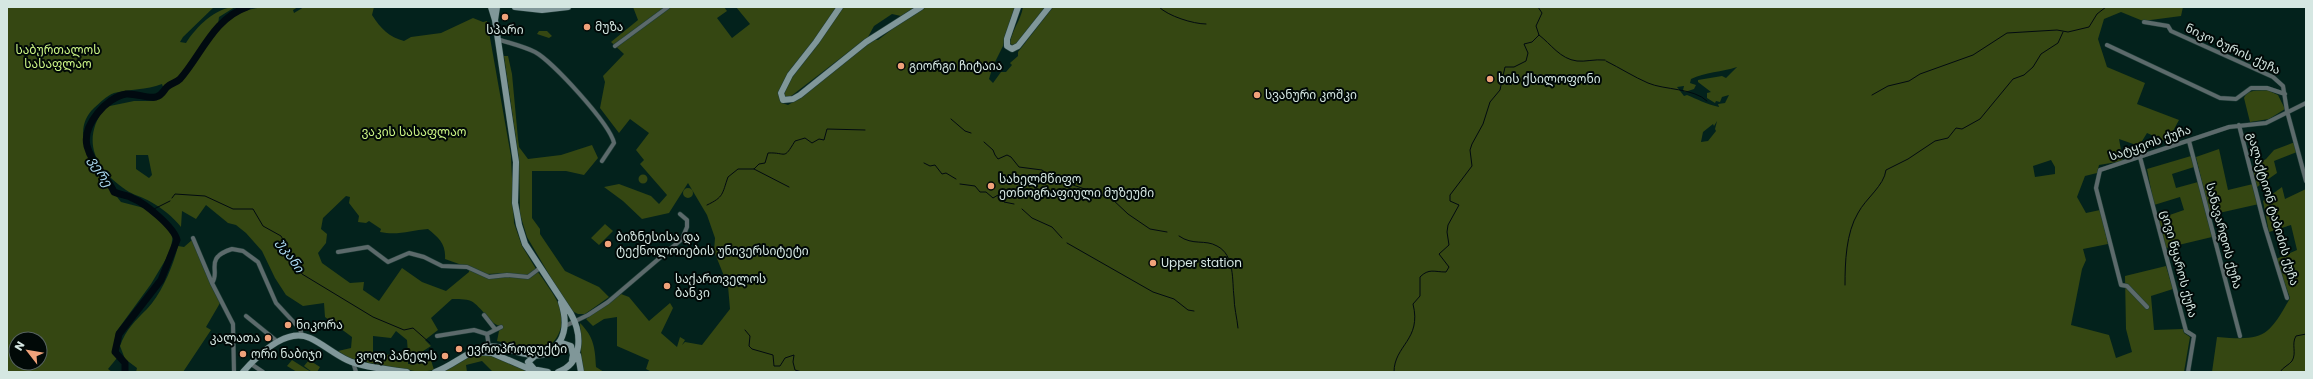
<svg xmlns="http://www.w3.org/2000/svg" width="2313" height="379" font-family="Poppins,'Noto Sans Georgian',sans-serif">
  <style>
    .green { fill: #354712; fill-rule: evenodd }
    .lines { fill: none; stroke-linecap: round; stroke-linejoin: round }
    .stream { stroke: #010a10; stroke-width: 1 }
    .river { stroke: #010a10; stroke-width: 7 }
    .street-casing { stroke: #203e38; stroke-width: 5 }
    .secondary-casing { stroke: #203e38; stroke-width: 7 }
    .street { stroke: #5c6a6b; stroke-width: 4 }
    .secondary { stroke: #809799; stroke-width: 6 }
    .poi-dot { fill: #f0a27a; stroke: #010907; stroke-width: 1.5 }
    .labels { text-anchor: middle; stroke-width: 4; stroke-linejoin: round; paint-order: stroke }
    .poi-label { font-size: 12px; fill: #d5e7e2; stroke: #010907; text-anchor: start }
    .street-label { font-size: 12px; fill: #d5e7e2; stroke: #010907 }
    .park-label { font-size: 12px; fill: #cbf485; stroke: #010907 }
    .water-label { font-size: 13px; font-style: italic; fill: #addbf3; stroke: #010907 }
  </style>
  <rect width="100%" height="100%" fill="#03221c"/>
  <path class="green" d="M7,7h207l-31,30 -3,5 6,1c10,-16 30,-36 49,-36l-16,10 -2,15c24,-29 47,-25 81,-25l-5,3 1,3 10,-6h70l-2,8c9,14 17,22 32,26l7,-4 30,-4 32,-15 10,4 4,-1 24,135 3,67 8,23 14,23 -9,7 -18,-3 -22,1 -42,-15c1,-15 -6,-21 -17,-30 -17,1 -30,7 -48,3l1,-3 -12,-8 -3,2 -8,-1 1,-6 -10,-13 1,-6 -4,-1 -23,22 -2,11 6,5 -1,9 -8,10 4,10 28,20 14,-1 -1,8 16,11 23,-33 20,14 24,9 23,-19v-2l22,9 16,-3 21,1 10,-5c7,10 16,22 21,33 9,22 -4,46 -27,46 -14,1 -23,-8 -35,-10l3,-15c-9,-1 -19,-20 -29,-25 -5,-2 -14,-2 -19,-2l-21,19 7,12 -13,10 6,6 -11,7 -12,1v10l14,-1 9,-3 3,10 -14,2 -68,-12 -14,-9 13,-3 1,-11 -27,-20 -1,-14 -21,3 -17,-11 -11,-17 -13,-27 -16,-18 -10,-8 -8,-2 -22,-18 -10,14 -14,-8 -1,16c-8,-10 -19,-19 -30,-25 -8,-5 -18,-7 -25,-12 -32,-22 -45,-50 -21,-83l29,-6h20l10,-11 -2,-6c-16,6 -32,5 -48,9 -8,3 -14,10 -20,15 -30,29 10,70 27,94l27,7 21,19 4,6 -2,14 -5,11 -15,25 -35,48 -3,20 4,6 -9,11 4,3h-105zM136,155h12l4,20 -3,3 -13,-9zM396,331l11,9 1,13 -35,3v-20l18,2zM16,339h24v24h-24z
    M633,7h91l3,4 -10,7 15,20 18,-14 -14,-17h179l-14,9 -9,-2 -18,12 -6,11 -86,66 6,2 12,-7 74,-59 4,1 13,-10 -1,-2 35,-21h91l-3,11h-2l-8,28 -10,20 -4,13 4,4 8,-11h5l6,-7 -2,-2 8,-7v-4l35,-45h1130l-2,9 -38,5 -22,-9 -17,7 -6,20 9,28 38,16 -8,21 42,16 -12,22 -20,-9 -8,13 -20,-7 4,22 -24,4 -2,8 -12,3 -8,21 9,16 14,-3 8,34 -25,5 3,11 -4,9 -11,56 38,10 7,23 16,-6 -6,-23 -1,-53 41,-10 7,23 -22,7 3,34 29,-1 1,4 6,4 -6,35h-1532l-6,-3 3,-9 -32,-14v-29l-13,2 -11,7 -7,-7 35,-25 8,3 20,24 21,-18 3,5 -12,25 16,14 3,-10 5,3 -3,5 3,-3 17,3 28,-36 -2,-23 -14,-35 1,-13 -8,-23 -19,-32 -19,30 -27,6 -19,-18 -19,-14 15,-3 32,12 8,8 8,-9 -27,-31 4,-4 -8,-10 13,-17 -19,-14 -11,14 -19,-25 5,-26 -2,-6 21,-22 -13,-12 27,-22zM1737,67l-11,11 -4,-2 -24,4v2l13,10 -4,1v5l8,5 1,-2 4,1 2,-5 7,-2 -4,8 -7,1 1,3c-13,-3 -22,-8 -32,-12l-3,1 -7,-9 7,-1 -1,4 2,2 9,-3 2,-4 -6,-2 1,-4c14,-7 31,-7 46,-12zM1717,121l-2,8 1,2 -8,10 -7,1 2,-10 10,-8 1,2zM2051,160l4,7v7l-20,3 -2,-11z
    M1023,7h24l-31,37 -4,1 -2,-2c2,-13 11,-23 13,-36z
    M539,31h8l5,5 -3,2 -12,-4z
    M504,56h4l4,18 6,65 1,8 9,12 33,-4 31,-10 6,13 -14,17 -18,-4h-34v47l8,11v5l25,37 34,16 10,10 -24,17h-7l-8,-4 -43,-73 -7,-23 -1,-55z
    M2267,90l11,5 7,14 -16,10 -19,3 -6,-24c4,-9 14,-7 23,-8z
    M2295,142l2,10 -23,9 3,12 -20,14 -5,-20 14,-8 8,-9z
    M2219,149l9,41 25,-6 6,20 -49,11 -14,-58z
    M2191,156l3,11 -22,7 4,14 22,-6 14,55 -46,11 -8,-29 26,-9 -4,-13 -26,8 -7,-36z
    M638.5 179a4.5 4.5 0 1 1 9 0a4.5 4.5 0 1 1-9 0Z
    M2282,187l3,12 21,-10v181l-2,2h-92l5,-35c46,4 51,1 73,-39l-14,-39 21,-9 -6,-25 -22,7 -6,-31z
    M683 193a5 5 0 1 1 10 0a5 5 0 1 1-10 0Z
    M605,224l8,7 -14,14 -8,-7z
    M192,240l28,63 -14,24 5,3 -28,42h-47l1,-4 -12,-9 -5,-13c6,-17 15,-25 27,-37 15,-16 26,-43 31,-63l6,1z
    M580,323c14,14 15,25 16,44l8,5h-22z
    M486,353l49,19h-42l-11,-11 -16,4 1,7h-21l-1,-3 29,-15z
    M292,360l19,12h-14l-10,-6z
    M309,360l11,7 -3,5h-5l-8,-6z"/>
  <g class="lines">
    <path class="stream" d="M1159,7c9,9 34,17 47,17
      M1539,35c12,9 21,24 38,26 8,1 17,-2 28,-1
      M1606,61c14,7 28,16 42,22 16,7 46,5 59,18
      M1872,95l16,-9 21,-5 11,-7 53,-19 34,-22 50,-3 11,2 21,-5 8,-13 9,-7
      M951,119l14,12 6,2
      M984,142l9,8 2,5 3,4 9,-4 4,2 8,10 23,3 10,7 7,-1 11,8 41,14 17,16 22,15 17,3
      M924,163l6,3 5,-1 7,9 4,-1 10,6
      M754,169l35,18
      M960,184l15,2 5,6h6l7,6 5,-3 4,1 2,6 10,2
      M172,198l3,-4 30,2 28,13h20l10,17 18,10 21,38 71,43 31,13 9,-2 17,15
      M707,205c17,-8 15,-11 21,-28l10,-8h16l5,-5 6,-1 3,-10c19,-1 15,8 27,-12l10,-3 7,5 7,-4 5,1 3,-11 38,1
      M1022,209l10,9 20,9 10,11
      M150,211l20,-10
      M1179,236c14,10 26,3 38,10 18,9 15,35 17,51 0,10 3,21 4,31
      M1067,243l86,49 21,7 14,11 6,1
      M1845,285c0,-23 1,-52 13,-72 8,-15 26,-27 28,-43l22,-11 27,-18 13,-3 8,-10 6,1 18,-10 33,-40 11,-4 9,-8 8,-13 17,-11 5,-11
      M745,330l5,6 -1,10 3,3 21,6 1,11h6l5,-8 9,-3 -1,7 2,8 7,2
      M857,372h1
      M1394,372c0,-27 28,-32 19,-68l7,-8v-19c9,-9 14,-5 26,-5l3,-5 -10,-13 10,-9 -2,-13 1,-7 11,-20 -9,-4v-6l22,-29 -2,-16 2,-6 11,-20 7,-22 10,-12 5,-23h9l12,-6 2,-8 -4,-9 8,-2 7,-7 -3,-9 6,-13 -4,-6
      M2280,372c3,-5 9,-7 12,-11 5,-8 -1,-17 4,-25l10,-2"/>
    <path class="river" d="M125,372v-9l-10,-11 4,-18 42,-54 16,-40c-3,-13 -32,-37 -45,-42 -5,-3 -12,-3 -18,-6 -7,-16 -22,-27 -27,-46 -5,-21 20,-49 39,-52 10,-1 21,5 30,3 7,-2 7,-6 11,-10 4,-4 9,-4 13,-8 22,-25 33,-60 67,-72"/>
    <defs>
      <path id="street" d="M2144,22l24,4 3,5 102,46 10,9 4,25 19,70
        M497,39c12,4 26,7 38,13 17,9 75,72 79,91l-12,18
        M2107,45l113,53 16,1 15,-11h16l18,6
        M615,46l53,-39
        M2239,125l26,102 22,71
        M2189,141l51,195
        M2140,157l46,174 8,5 -6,36
        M193,238l19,45 21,41 1,48
        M338,252l30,-5 20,15 21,-9 15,4 18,9 25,1 22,10 18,-2 21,2 12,-9
        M212,283c9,-11 -9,-25 20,-34l11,2 15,11 18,41 24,26 2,6
        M2147,307l-20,-21 -6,-1 -25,-97 4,-18 129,-43 37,-4 40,-20
        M484,315l11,14
        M246,316l32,26
        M565,326l23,-11 20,-13 74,-63 5,-12v-7l-7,-6
        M437,336l37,-6 13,4
        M489,347l-2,-13 14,-7
        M353,362l3,10
        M251,364l12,8"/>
      <path id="secondary" d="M491,7l4,13 21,142 -1,41 4,22 6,19 46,70c11,20 12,49 -13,58
        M515,7l27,3 26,-3
        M840,7l-24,35 -26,33 -9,18 2,7 10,-1 7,-4 66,-53 55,-35
        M1018,7l-11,32v7l5,3 6,-3 31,-39
        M495,20l2,-13
        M556,345l6,-2 9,3 2,9 -1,5
        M478,352l14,1 35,15 21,4
        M578,355l3,17
        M534,369l-6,-7 8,-7
        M243,372c15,-17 43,-45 67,-34 13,6 24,16 37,22 17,8 42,9 60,12
        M435,372c18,-6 33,-22 52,-25 25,-4 53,25 73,-6 7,-12 5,-27 1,-39"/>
    </defs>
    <use href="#street" class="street-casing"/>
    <use href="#secondary" class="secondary-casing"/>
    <use href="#street" class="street"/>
    <use href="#secondary" class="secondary"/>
  </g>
  <g class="poi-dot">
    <circle cx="505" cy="17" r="4"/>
    <circle cx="587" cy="27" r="4"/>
    <circle cx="901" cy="66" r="4"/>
    <circle cx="1490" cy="79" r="4"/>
    <circle cx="1257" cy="95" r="4"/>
    <circle cx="991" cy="186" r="4"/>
    <circle cx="608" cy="244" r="4"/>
    <circle cx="1153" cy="263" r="4"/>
    <circle cx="667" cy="286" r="4"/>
    <circle cx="288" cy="325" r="4"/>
    <circle cx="268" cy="338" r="4"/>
    <circle cx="459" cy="349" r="4"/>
    <circle cx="243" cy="354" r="4"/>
    <circle cx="445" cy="356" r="4"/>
  </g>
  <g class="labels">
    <g class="poi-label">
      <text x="595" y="31">მუზა</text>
      <text x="505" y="34" text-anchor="middle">სპარი</text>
      <text x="909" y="70">გიორგი ჩიტაია</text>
      <text x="1498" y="83">ხის ქსილოფონი</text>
      <text x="1265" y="99">სვანური კოშკი</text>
      <text x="999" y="183">სახელმწიფო<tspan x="999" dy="14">ეთნოგრაფიული მუზეუმი</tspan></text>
      <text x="616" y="241">ბიზნესისა და<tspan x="616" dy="14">ტექნოლოიების უნივერსიტეტი</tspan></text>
      <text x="1161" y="267">Upper station</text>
      <text x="675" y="283">საქართველოს<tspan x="675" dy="14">ბანკი</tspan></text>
      <text x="296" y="329">ნიკორა</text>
      <text x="260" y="342" text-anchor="end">კალათა</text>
      <text x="467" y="353">ევროპროდუქტი</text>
      <text x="251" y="358">ორი ნაბიჯი</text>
      <text x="437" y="360" text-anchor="end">ვოლ პანელს</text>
    </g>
    <g class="street-label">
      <text transform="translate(2233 49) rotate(25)" y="4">ნიკო ბურის ქუჩა</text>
      <text transform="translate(2150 143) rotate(-19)" y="4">სატყეოს ქუჩა</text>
      <text transform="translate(2273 209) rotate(74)" y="4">გალაქტიონ ტაბიძის ქუჩა</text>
      <text transform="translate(2224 236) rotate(75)" y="4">სანავარდოს ქუჩა</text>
      <text transform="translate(2179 264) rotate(75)" y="4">ცივი წყაროს ქუჩა</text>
    </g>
    <g class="park-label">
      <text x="58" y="54">საბურთალოს<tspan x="58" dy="14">სასაფლაო</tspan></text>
      <text x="414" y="136">ვაკის სასაფლაო</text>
    </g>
    <g class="water-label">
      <text transform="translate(101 171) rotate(59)" y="5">ვერე</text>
      <text transform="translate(291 255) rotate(57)" y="5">უკანი</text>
    </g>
  </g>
  <rect width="2313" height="379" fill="none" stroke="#d5e7e2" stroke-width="16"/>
  <g transform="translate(28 351) rotate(301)"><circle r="19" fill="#010907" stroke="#56625f"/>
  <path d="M0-3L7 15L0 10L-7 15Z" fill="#f0a27a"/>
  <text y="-6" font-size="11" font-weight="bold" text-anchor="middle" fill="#d5e7e2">N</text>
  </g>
</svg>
